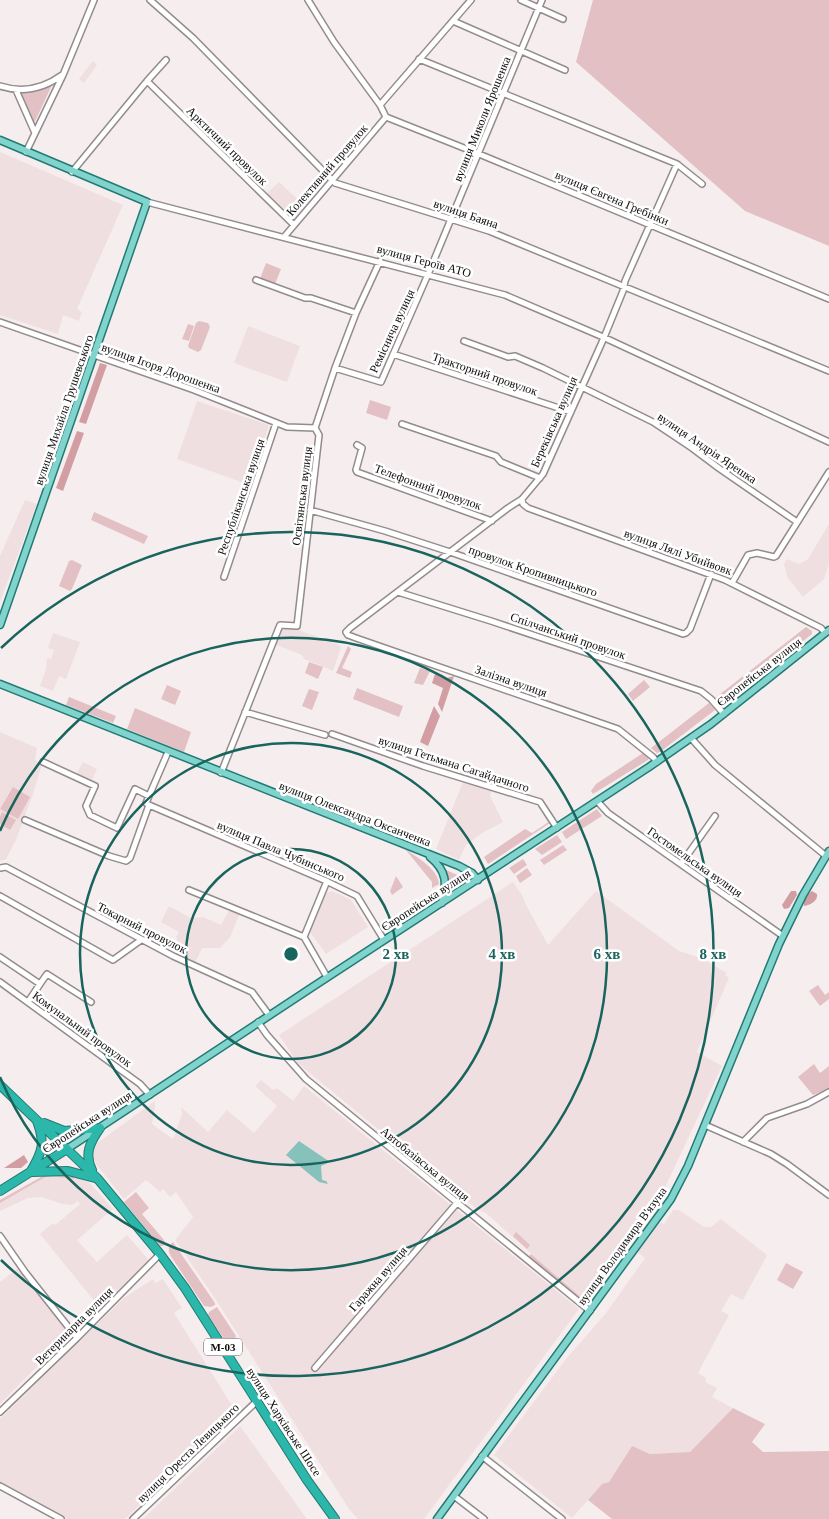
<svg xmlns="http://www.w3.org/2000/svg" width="829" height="1519" viewBox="0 0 829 1519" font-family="Georgia,serif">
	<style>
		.built { fill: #f0dfe0 }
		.green { fill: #e3c0c3 }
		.forest { fill: #d29ea3 }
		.water { fill: #86c2bb }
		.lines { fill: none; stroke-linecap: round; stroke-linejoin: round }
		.minor-casing { stroke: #938b8c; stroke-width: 8 }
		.major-casing { stroke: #227b73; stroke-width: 9 }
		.highway-casing { stroke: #227b73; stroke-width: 10 }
		.minor { stroke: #fff; stroke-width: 5 }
		.major { stroke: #80d4cd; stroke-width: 6 }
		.highway { stroke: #2cb7ab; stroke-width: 8 }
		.ring { fill: none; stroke: #19655e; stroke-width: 2.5 }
		.labels { text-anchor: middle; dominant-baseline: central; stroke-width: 5; stroke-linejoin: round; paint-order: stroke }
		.shield { fill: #fff; stroke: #575555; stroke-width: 1 }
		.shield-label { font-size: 11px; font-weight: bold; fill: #0f0c0c }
		.street-label { font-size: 12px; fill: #0f0c0c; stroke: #fff }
		.centre { fill: #19655e; stroke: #fff; stroke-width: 2.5 }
		.ring-label { font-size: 15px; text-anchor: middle; font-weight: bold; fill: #19655e; stroke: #fff; stroke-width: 5; stroke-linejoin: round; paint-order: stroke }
	</style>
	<rect width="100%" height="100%" fill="#f6eeee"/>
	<path class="built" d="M93,61L97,65L84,83L79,79Z
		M0,152L123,205L77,309L82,312L79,321L63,315L58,334L0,315Z
		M279,182L305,206L291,221L265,195Z
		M248,326L300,346L287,382L234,363Z
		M197,401L269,425L254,470L249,468L244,483L177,459Z
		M25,500L37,504L0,602V556Z
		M829,524V564L824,579L803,597L787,577L784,564L787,559L799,564L808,559Z
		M280,629H296L339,645L341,648L333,671L304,659L302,655L274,644Z
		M53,633L80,642L66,679L59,676L53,691L40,686L46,669L47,658L51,659L54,650L48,648Z
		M0,732L37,748L35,760L42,764L32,797L16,840L6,859L0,861Z
		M83,762L97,769L91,782L76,775Z
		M463,782L491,791L490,796L503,822L482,833L466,845L459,860L436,849Z
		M513,882L522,895L526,905L548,945L596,891L679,951L701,958L727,973L725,975L729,978L697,1052L722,1066L662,1194L639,1235L586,1303L486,1213L477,1209L441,1181L306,1070L297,1062L279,1035Z
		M332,891L351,900L368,927L326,954L310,932L326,893Z
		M169,906L191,918L203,917L221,925L230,909L240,913L230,937L220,948H202L195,963L174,952L178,944L176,937L179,932L161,922Z
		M261,1080L273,1090L277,1088L293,1101L304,1086L579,1309L424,1519H358L349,1509L216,1300L175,1240L193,1217L176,1192L170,1197L163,1189L160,1192L146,1180L124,1199L92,1159L93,1148L96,1144L155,1101V1108L152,1124L173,1139L182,1114L181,1107L208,1132L227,1110L254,1133L277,1106L255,1086Z
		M45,1175H73L90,1183L113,1209L77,1240L97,1262L127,1235L149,1260L100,1308L40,1234L53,1223L55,1225L80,1204L78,1201L73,1205L62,1204L42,1197L28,1198L0,1211V1200Z
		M673,1210H679L704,1227H711L721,1219L767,1255L743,1300L731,1294L721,1311L729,1315L698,1373L706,1378L705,1382L717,1388L712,1397L733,1408L690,1452L650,1454L632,1446L609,1482L602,1484L572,1518L494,1455L566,1359L606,1313L645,1258L636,1251L657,1221L664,1224Z
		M18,1268L70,1333L0,1404V1282Z
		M153,1279L155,1283L163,1279L182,1308L174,1313L231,1404L235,1403L239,1410L125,1519H68L0,1482V1419L124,1298Z
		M240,1426L307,1519H143L234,1432Z"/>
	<path class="green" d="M593,0H829V246L745,211L576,62Z
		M52,85L32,128L17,93L37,91Z
		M266,263L281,269L275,284L260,279Z
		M199,321L208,323L210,327L201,350L198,352L189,348L188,346L196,323Z
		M188,324L194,326L189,341L182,339Z
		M370,400L391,407L387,420L366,413Z
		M94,512L148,536L144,544L91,520Z
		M72,560L82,565L72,589L70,591L59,586L69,561Z
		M806,627L812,631V634L792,650L779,652L767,662L765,672L726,703H722L715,698Z
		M348,646L351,649L342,668L352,672L350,678L336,673Z
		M309,662L323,667L318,679L305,673Z
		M420,668L430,671L423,685L414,683Z
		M644,680L650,687L633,701L628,694Z
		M167,685L181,691L175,705L161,699Z
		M357,688L403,706L399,717L353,699Z
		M309,689L319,692L312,710L302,706Z
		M69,697L116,716L113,723L66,705Z
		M709,703L715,710L660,752L657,753L651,748Z
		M135,708L191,732L184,752L127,729Z
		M643,753L649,758L648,760L593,794L591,791L596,784Z
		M13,787L30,797L18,819L0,809Z
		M597,809L602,816L566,839L562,832Z
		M2,812L16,820L10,830L0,824V817Z
		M550,821V823L488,864L484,857L525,829L532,833Z
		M557,835L562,842L542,855L535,849Z
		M563,845L567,850L544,865L540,860Z
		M405,849C417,857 438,869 439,884L432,888V882Z
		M523,859L527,865L514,874L509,868Z
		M527,868L532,875L520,883L516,876Z
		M446,870L462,877L447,887Z
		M396,876L403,887L392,895L390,891Z
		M818,985L825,995L829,992V999L820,1006L809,991Z
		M814,1064L820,1073L829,1066V1089L813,1095L798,1077Z
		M51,1174L73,1175L74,1177L73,1179L52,1176L45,1177L0,1203V1200L45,1175Z
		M136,1192L149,1208L142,1214L164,1240L165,1243L163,1246H160L124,1202Z
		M516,1232L530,1245L527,1249L513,1236Z
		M173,1242L215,1303V1305L211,1307L204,1306L172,1258C168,1252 167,1247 173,1242Z
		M531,1254L585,1301L582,1304L528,1257Z
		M786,1263L803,1272L793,1289L777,1280Z
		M217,1307L236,1336L231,1349L208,1315L209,1312Z
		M733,1408L765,1424L752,1442L763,1452L829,1451V1519H612L588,1500L602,1484L609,1482L632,1446L650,1454L690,1452Z"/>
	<path class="forest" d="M100,363L107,365L86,424L79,422Z
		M77,431L84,433L63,491L56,488Z
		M435,674L447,678L454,676L442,712L438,704L443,688L432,683Z
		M434,706L440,716L428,746L420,742Z
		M791,891H796L797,895L789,908L784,909L782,905Z
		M812,891L817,894C818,901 811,905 804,906C803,902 808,893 812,891Z
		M24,1155L28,1162L21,1168H4Z"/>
	<path class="water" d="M299,1141L330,1162L321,1166L322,1180L326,1181L328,1184L319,1182L286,1155Z"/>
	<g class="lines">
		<g class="minor-casing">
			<path id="minor" d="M150,0L193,38L335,183L489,231L829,371
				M308,0L334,42L380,105L386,117
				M521,0L563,19
				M453,21L565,70
				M419,59L677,164L702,184
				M147,81L166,60
				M0,86C22,93 43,89 62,75
				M16,90L35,133
				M380,105L471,0
				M386,117L479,154L829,299
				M26,152L63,75L94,0
				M72,172L147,81L294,225
				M147,202L505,295L603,337L829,442
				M284,237L386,117
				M256,280L305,298H311L356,313
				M0,322L194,390L287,427L315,428
				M464,341L508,357L515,356L543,368L653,422L692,448L720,469L797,522
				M393,354L571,412
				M335,368L381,382L429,272L542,0
				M402,424L496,456L501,462L540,478
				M357,445L362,448L356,470L357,472L492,521
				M522,499L523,504L528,508L725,580L821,628L825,633
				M310,510L385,531L450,552L683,634L686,633L690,629L711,574
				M224,577L276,423
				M732,583L748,555L757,553L774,557L776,556L829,472
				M398,592L491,621L701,691L711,699L724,714
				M245,712L325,735
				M332,734L423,766L540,802L557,828
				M691,738L715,765L826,856
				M43,762L95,786L86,806L90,815L117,828L135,789L149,796
				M657,762L653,757L618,729L356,638L348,635L346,632L350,628L508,508L522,499L543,474L603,340L623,291L625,281L677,164
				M221,773L280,625L297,626L319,435L315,428L335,368L356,313L380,261
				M598,802L608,813L783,936
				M149,805L324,880L357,896L384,940
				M25,820L109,856L126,861L130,858L149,805L146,803L168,752
				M681,864L715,816
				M0,868L6,867L173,956L252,992L269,1015
				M189,890L304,937L327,977
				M0,896L113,960L141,940
				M304,937L327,881
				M0,957L40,984L47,974L91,1002
				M0,982L140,1084L150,1095
				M28,1002L40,984
				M258,1022L267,1035L306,1079L590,1311
				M705,1125L771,1154L787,1164L829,1195
				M743,1142L767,1118L807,1104L829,1092
				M0,1236L25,1272L77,1338
				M315,1368L457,1203
				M0,1412L77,1338L160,1254
				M482,1456L562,1519
				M0,1486L61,1519
				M454,1496L484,1519
				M133,1519L257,1401"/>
		</g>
		<g class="major-casing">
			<path id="major" d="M0,140L147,202L0,625
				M0,684L459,866L472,873L478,880
				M430,857C447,871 447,883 442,903
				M67,1149L311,988L649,767L711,724L829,630
				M437,1519L671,1199L688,1166L779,944L803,895L829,851"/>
		</g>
		<g class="highway-casing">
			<path id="highway" d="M0,1085L97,1178L160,1254L185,1288L307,1480L335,1519
				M44,1123L64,1131L100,1128
				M92,1170C84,1154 90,1142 100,1128
				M31,1171C43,1151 45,1143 37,1121
				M32,1172L68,1171L95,1178
				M0,1191L67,1149"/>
		</g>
		<use href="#minor" class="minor"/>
		<use href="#major" class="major"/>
		<use href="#highway" class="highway"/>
	</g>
	<g class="ring">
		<circle cx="291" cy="954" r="105"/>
		<circle cx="291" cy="954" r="211"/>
		<path d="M0 831A316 316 0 1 1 0 1077"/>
		<path d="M1 648A422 422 0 1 1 1 1260"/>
	</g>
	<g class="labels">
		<rect class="shield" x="204" y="1338.5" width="38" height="17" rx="4"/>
		<g class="shield-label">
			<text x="223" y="1347">М-03</text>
		</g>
		<g class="street-label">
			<text transform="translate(482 119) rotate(-68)">вулиця Миколи Ярошенка</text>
			<text transform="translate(227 146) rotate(44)">Арктичний провулок</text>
			<text transform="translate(327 170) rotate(-49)">Колективний провулок</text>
			<text transform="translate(612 198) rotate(23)">вулиця Євгена Гребінки</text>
			<text transform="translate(466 214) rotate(19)">вулиця Баяна</text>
			<text transform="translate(424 261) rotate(15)">вулиця Героїв АТО</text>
			<text transform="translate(392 331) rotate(-65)">Реміснича вулиця</text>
			<text transform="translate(161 368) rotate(20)">вулиця Ігоря Дорошенка</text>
			<text transform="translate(485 374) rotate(19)">Тракторний провулок</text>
			<text transform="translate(64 410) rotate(-71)">вулиця Михайла Грушевського</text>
			<text transform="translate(554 422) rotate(-66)">Береківська вулиця</text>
			<text transform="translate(707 448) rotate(34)">вулиця Андрія Ярешка</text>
			<text transform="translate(428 487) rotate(20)">Телефонний провулок</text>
			<text transform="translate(302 496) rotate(-83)">Освітянська вулиця</text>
			<text transform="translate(241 497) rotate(-71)">Республіканська вулиця</text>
			<text transform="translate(678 552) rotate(20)">вулиця Лялі Убийвовк</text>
			<text transform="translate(533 571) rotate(19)">провулок Кропивницького</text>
			<text transform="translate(568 636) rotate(19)">Спілчанський провулок</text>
			<text transform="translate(759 672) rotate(-38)">Європейська вулиця</text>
			<text transform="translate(511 681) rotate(19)">Залізна вулиця</text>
			<text transform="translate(454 764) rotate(18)">вулиця Гетьмана Сагайдачного</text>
			<text transform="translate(355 814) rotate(21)">вулиця Олександра Оксанченка</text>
			<text transform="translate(281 851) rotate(23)">вулиця Павла Чубинського</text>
			<text transform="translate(695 862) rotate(35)">Гостомельська вулиця</text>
			<text transform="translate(426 900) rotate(-33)">Європейська вулиця</text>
			<text transform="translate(142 928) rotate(27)">Токарний провулок</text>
			<text transform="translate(82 1029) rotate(36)">Комунальний провулок</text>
			<text transform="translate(87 1122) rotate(-33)">Європейська вулиця</text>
			<text transform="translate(425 1164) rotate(39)">Автобазівська вулиця</text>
			<text transform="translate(622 1246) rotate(-54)">вулиця Володимира В'язуна</text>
			<text transform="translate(378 1279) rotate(-49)">Гаражна вулиця</text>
			<text transform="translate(74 1326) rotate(-45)">Ветеринарна вулиця</text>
			<text transform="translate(284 1422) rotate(57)">вулиця Харківське Шосе</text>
			<text transform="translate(188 1453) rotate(-44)">вулиця Ореста Левицького</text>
		</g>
	</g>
	<circle cx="291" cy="954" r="8" class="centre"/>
	<g class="ring-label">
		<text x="396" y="959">2 хв</text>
		<text x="502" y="959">4 хв</text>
		<text x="607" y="959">6 хв</text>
		<text x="713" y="959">8 хв</text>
	</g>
</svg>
